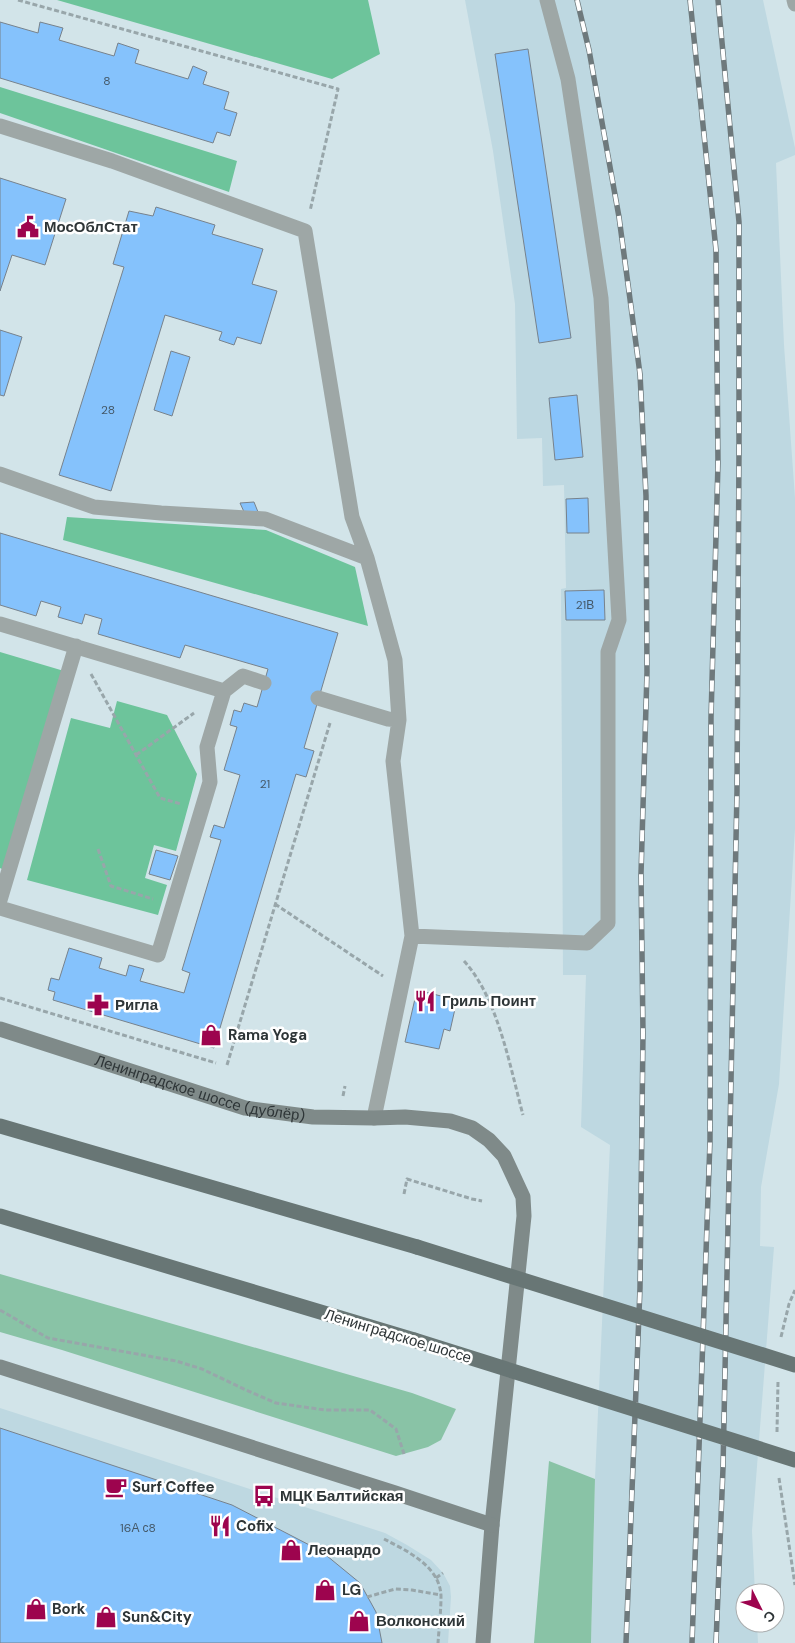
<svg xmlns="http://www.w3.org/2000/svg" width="795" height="1643" viewBox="0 0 795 1643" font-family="'DM Sans',sans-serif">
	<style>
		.built { fill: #bed8e1 }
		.green { fill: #89c3a6 }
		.forest { fill: #6dc49b }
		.building { fill: #85c2fc; stroke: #77828c }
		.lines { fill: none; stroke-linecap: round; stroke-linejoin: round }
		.path { stroke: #98a6aa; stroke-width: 3; stroke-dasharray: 5 2.5; stroke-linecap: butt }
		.lane { stroke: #9ea7a6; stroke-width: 15 }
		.secondary { stroke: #7f8a89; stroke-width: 15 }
		.primary { stroke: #687675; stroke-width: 15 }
		.rail-casing { stroke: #6e797c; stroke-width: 5.5 }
		.rail { stroke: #fff; stroke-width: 4; stroke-dasharray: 11; stroke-linecap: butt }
		.primary-bridge { stroke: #687675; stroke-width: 15 }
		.labels { text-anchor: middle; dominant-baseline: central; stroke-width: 5; stroke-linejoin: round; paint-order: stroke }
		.number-label { font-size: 12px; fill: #445868 }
		.poi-label { font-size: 15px; font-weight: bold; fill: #2e3537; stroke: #fff; text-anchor: start }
		.street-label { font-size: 15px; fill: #2e3537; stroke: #fff }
	</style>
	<rect width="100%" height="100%" fill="#d2e4e9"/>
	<path class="built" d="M465,0H763L795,148V155L776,163L784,345L795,498V829L779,1084L761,1187L760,1246L774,1247L752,1531L755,1593H745V1623H757L758,1643H591L595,1479L610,1145L581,1127L586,975H563L561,589L566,588L564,485L543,486L542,438L517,439L515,304L493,151Z
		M0,1408L385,1533L407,1545L431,1560L443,1573L450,1586L451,1597L448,1643H0Z"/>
	<path class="green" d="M0,1274L412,1393L456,1409L441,1440L428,1447L396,1456L62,1350L0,1332Z
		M549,1461L595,1479L591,1643H534Z"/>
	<path class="forest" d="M57,0H368L380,54L332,79Z
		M0,87L237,161L229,192L0,113Z
		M67,517L266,530L355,567L368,626L63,540Z
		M0,652L64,671L4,870L0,868Z
		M117,701L167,715L197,774L176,851L154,845L145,878L167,885L158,915L27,880L71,718L110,728Z"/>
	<path class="building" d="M0,22L38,33L40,22L63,28L59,40L114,56L118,43L139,50L135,63L188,79L193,66L207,72L203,84L229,92L224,109L237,113L230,136L217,132L213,143L0,78Z
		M528,49L571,338L539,343L495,54Z
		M0,178L66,199L45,265L12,255L0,291Z
		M156,207L215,225L212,234L263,249L252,284L277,291L261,344L237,337L234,345L219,340L222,332L165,315L111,491L59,475L124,267L113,264L129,211L153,216Z
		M0,330L22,337L4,396L0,395Z
		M171,351L190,357L172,416L154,410Z
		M577,395L583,457L555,460L549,398Z
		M588,498L589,533H567L566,499Z
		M254,502L258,512L245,514L240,503Z
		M0,533L338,633L304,748L314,751L306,777L296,774L214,1048L53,1000L55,992L48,990L51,978L59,980L69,948L102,958L99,968L126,976L129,965L144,969L140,981L184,993L190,973L182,970L221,840L210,837L214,825L224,828L240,775L224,770L237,727L230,725L234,710L241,712L244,703L257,707L268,669L185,645L180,658L98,634L102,619L85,614L82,624L58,617L61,607L41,601L36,616L0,605Z
		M604,590L605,620H566L565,591Z
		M156,850L178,856L170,880L149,874Z
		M417,990L457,1000L450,1031L444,1029L439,1049L405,1042Z
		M0,1428L232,1505L321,1551L360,1583L376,1612L382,1643H0Z"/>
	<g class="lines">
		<path class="path" d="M18,0L338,89L310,211
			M91,674L160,798L181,804
			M136,755L194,713
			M98,849L111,886L153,899
			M275,904L383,976
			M464,961C498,998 510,1067 523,1115
			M0,998L216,1063
			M227,1065L330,723
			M343,1096L345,1086
			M404,1194L407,1179L472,1199L482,1201
			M0,1310L48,1338L176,1361L202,1369L246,1390L276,1403L325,1410H370L396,1429L404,1454
			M781,1337L789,1304L795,1290
			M777,1432L778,1381
			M779,1478L795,1585
			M384,1539C407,1551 440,1566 441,1596C441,1612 439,1628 438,1643
			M436,1578L443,1573
			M367,1597L395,1589L412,1590L441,1595"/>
		<path class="lane" d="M794,0L795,4
			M0,126L112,161L305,231L352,517L367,558L395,660L399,720L393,761L412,936L374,1118
			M0,474L94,507L161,513L265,519L367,558
			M0,624L224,691L207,747L210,782L158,955L0,908
			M224,691L243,676L264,683
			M318,698L388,719L399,720
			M0,900L76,646
			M412,936L587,943L608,923V652L619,620L601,298L568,79L547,0"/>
		<g class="secondary">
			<path id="s1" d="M0,1029L245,1108L313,1117L374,1118L405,1117L450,1121L472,1128L489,1140L504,1156L523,1197L524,1216L492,1525L483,1643"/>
			<path d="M0,1367L395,1493L492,1525"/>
		</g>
		<path class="primary" d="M0,1126L417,1247
			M0,1216L414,1340"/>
		<g class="rail-casing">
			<path id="rail" d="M577,0L589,50L619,217L640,374L646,496L647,672L641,874L643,1033L640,1288L626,1643
				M690,0L716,250L718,463L711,718L710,1141L692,1643
				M716,1643L723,1468L737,791L739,450V222L718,0"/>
		</g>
		<use href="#rail" class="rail"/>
		<path class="primary-bridge" d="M417,1247L795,1365
			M414,1340L795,1460"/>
	</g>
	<defs>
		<g id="civic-bare" transform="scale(1.725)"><path d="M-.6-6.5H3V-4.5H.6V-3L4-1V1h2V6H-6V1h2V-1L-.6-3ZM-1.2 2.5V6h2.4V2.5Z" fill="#9d044e" stroke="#fff" stroke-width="2.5" paint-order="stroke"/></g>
		<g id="restaurant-bare" transform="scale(1.725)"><path d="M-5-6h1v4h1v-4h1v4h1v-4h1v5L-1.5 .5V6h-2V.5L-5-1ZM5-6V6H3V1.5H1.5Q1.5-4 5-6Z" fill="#9d044e" stroke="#fff" stroke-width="2.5" paint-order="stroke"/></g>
		<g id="pharmacy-bare" transform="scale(1.725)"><path d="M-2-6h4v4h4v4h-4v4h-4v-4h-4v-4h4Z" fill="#9d044e" stroke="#fff" stroke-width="2.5" paint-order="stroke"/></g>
		<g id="shop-bare" transform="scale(1.725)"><path d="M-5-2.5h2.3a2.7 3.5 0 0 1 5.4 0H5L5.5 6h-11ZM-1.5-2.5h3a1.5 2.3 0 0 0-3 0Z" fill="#9d044e" stroke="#fff" stroke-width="2.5" paint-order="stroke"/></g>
		<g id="cafe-bare" transform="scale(1.725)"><path d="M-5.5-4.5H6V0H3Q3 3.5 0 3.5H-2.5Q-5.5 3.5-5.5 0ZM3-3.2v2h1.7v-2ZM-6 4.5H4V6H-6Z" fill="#9d044e" stroke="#fff" stroke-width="2.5" paint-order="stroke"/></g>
		<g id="bus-bare" transform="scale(1.725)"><path d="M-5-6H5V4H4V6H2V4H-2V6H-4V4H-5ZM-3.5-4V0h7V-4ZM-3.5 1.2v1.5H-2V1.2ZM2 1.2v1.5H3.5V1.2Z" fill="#9d044e" stroke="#fff" stroke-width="2.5" paint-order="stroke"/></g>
	</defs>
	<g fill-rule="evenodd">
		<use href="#civic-bare" x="28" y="227"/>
		<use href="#restaurant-bare" x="425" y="1001"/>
		<use href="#pharmacy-bare" x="98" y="1005"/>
		<use href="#shop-bare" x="211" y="1035"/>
		<use href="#cafe-bare" x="116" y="1487"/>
		<use href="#bus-bare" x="264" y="1496"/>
		<use href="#restaurant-bare" x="220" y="1526"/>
		<use href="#shop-bare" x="291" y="1550"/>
		<use href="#shop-bare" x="325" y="1590"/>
		<use href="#shop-bare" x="36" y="1609"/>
		<use href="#shop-bare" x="106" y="1617"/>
		<use href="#shop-bare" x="359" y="1621"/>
	</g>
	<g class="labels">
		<g class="number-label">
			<text x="107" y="81">8</text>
			<text x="108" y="410">28</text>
			<text x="585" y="605">21В</text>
			<text x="265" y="784">21</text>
			<text x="138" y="1528">16А с8</text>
		</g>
		<g class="poi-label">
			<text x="44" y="227">МосОблСтат</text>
			<text x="442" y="1001">Гриль Поинт</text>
			<text x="115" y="1005">Ригла</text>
			<text x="228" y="1035">Rama Yoga</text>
			<text x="132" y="1487">Surf Coffee</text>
			<text x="280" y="1496">МЦК Балтийская</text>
			<text x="236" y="1526">Cofix</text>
			<text x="308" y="1550">Леонардо</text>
			<text x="342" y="1590">LG</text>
			<text x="52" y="1609">Bork</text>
			<text x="122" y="1617">Sun&amp;City</text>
			<text x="376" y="1621">Волконский</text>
		</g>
		<g class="street-label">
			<text stroke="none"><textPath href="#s1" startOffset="209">Ленинградское шоссе (дублёр)</textPath></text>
			<text transform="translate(398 1336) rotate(17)">Ленинградское шоссе</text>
		</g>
	</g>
	<g transform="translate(760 1608) rotate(132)"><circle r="24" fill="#ffffff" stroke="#abaeaf"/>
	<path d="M0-4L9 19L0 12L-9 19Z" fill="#9d044e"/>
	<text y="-8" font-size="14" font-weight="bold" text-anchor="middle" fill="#2e3537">С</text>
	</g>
</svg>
